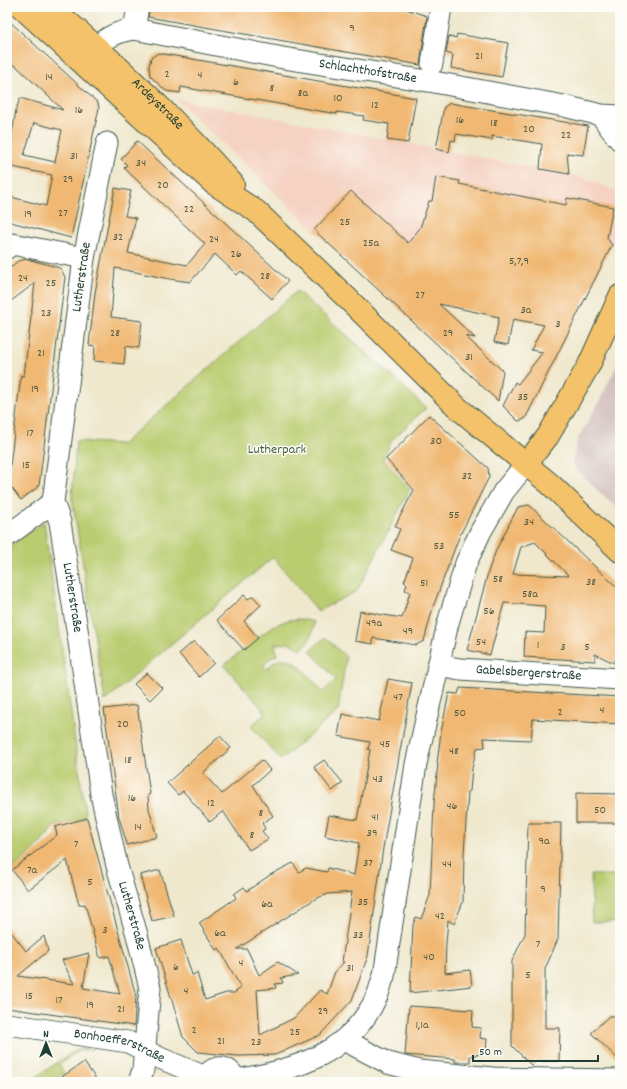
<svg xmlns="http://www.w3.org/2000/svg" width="627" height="1089" viewBox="0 0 627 1089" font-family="Dekko,sans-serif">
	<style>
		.built { fill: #f5d2c2 }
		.industrial { fill: #d1bfbd }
		.green { fill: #b9cc70; stroke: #6c8452 }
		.building { fill: #f0b872; fill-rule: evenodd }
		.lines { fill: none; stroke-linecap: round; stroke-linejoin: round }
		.minor-casing { stroke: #3e574b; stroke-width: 23 }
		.major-casing { stroke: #3e574b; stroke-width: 24 }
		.minor { stroke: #fff; stroke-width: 21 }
		.major { stroke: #f4c26a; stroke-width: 22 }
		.labels { text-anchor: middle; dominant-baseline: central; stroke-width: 3; stroke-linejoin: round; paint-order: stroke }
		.number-label { font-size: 12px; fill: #535c44 }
		.street-label { font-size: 14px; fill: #1f3d34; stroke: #fdfcf7 }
		.park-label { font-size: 14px; fill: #466143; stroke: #fdfcf7 }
	</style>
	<rect width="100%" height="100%" fill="#fdfcf7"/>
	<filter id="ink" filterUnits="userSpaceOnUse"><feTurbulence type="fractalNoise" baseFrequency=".025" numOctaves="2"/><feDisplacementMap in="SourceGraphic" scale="8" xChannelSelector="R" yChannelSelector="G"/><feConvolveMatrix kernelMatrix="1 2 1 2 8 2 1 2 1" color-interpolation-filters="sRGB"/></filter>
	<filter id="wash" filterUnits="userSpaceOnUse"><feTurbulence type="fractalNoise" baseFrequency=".012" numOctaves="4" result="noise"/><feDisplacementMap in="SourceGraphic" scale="16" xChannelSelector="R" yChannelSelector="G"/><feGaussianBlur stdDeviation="0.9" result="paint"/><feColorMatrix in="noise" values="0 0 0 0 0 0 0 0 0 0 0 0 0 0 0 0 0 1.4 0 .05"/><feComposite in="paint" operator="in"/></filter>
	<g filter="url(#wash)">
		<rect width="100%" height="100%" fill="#efe8cd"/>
		<path class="built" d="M176,99L582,177L620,192V229L583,305L505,289L499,317L453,307L458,283L411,239L395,259L399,235L352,191L314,230Z"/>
		<path class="industrial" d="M620,356V511L576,470L572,462L578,438L598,404L616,367Z"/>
		<path class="green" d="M297,291L389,373L426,408L392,440L383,459L410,489L357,591L318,611L273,557L105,701L72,498L76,441L122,444Z
			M44,522L86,818L54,826C41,846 24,859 7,873V548Z
			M301,619L314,622C313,633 310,641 302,649L289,643L275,644L277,655L269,659L263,667L267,669C289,642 308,677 323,692L336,679L310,651L325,637L346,657L338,711L281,760L251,726L266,713L224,665L273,626L288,620Z
			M591,875H620V922H592Z
			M77,1049H93L78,1051L59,1065L64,1073L53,1080V1082H29Z"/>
		<g id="blocks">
			<path class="building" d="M150,7H400L427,16L420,65L148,17Z
				M7,19L98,103L99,108L71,238L7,221V196L46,206L52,175L7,166V152H9L16,110L20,98L63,110L15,65L14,66L7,59ZM34,123L62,130L55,162L24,155Z
				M457,34L508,43L502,77L451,68L453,55L446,53L449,36L456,38Z
				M158,53L416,98L408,143L387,140L389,124L363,120L364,116L337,112V114L181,87L180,93L166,91L150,76L149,66L151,58Z
				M450,103L588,126L583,155L567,153L569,174L540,169L542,144L492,136V140L456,134L455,141L451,140L449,152L436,149L444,107Z
				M137,141L288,281L272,299L241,271L237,275L215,254L190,282L170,279L115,268L111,317L142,321L139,348L126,346L124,364L94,361L95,346L89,345L95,293L115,188L131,191L125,216L136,218L128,253L187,265L205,244L124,168L127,165L121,159Z
				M436,177L460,181L459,184L566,205L567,198L613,207L607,238L612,245L525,419L518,421L503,406L515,382L518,384L543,352L531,350L544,325L513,319L508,345L494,342L499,317L439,304L475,338L465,336L503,371L498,401L314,230L351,191L408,243L420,228L429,201H432Z
				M27,259L57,267L61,269L65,277L39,486L21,500L8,483L21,375L24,376L35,283L7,304V270L18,261Z
				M429,415L488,468L489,477L459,537L433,607L424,641L416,645L373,638V644L355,641L360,611L402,618L410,592L405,590L407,584L404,582L413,558L391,550L400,529L395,526L414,490L386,459Z
				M529,505L620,590V649L614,663L595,654V661L524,657L525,632L544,633L545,606L504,603L490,655L467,650L489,569L497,548L518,507ZM535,542L569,576L513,574L521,547Z
				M244,595L248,599L253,596L261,605L244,621L258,638L244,650L217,620Z
				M194,641L214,663L199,677L179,654Z
				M147,673L162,688L150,700L134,684Z
				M388,679L412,683L383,848L368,956L352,1000L320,1035L275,1055L238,1056L198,1052L183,1037L156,948L181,940L192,975L197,973L205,1000L226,993H234L241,988L219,948L216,950L199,923L236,898L234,894L244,887L247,891L270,875L293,863L299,872L306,868L327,872L328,868L354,875L359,843L325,836L329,815L357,820L370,750L368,749L370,742L338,736L342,714L379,721ZM352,892L342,962H344L335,972L327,994L320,990L294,1018L260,1035L257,990L276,988L275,984L283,983L281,978L298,975L278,962L259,975L247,949H237L315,899L328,894Z
				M460,688L620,697V724L533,719L531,740L484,738L485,747L477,748L472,768L470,791L468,792L464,854L463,902L454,924L448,920L446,943L445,973L470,970L472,986L410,993L413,925L416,917L421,919L430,895L434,804L438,763H437L441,732L449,693L458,694Z
				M137,705L150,794L148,795L149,809L157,837L127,845L119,817L104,709Z
				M220,736L231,748L203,773L222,794L262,760L270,770L253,785L273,816L262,823L265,829L262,831L268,839L249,850L223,811L210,822L183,791L178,795L167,783Z
				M324,760L343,783L332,791L314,767Z
				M576,793L620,794V823H576Z
				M87,818L136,996L134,1026L7,1008V927L26,951L44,936L48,951L18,976L74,984L62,960L89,953L83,988L120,994L109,956L100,958L85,904L79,905L67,860L28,890L12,870L57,835L55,827Z
				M528,823H561L558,939L545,969V1028H560L559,1061H536L531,1065L512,1046V961L525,934Z
				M160,870L174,916L152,921L140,875Z
				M409,1006L473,1010L472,1027L481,1028L480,1038L487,1039L486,1053L470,1056V1062H455V1059L405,1055Z
				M609,1016H620V1061L591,1033Z
				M84,1062L98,1082H54Z"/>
		</g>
	</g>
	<g filter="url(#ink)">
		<use href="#blocks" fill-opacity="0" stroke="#3e574b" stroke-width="1"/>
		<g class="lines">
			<g class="minor-casing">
				<g id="minor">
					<path d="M134,29L138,7"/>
					<path d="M432,64L441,7"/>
					<path id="s1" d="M94,65C95,60 96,51 99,46C107,36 122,31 134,29L283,58L434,82L564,106L601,115L620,116"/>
					<path d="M601,115L610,128L620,140"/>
					<path id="s2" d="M107,143L84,258L53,502L60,522L79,642L101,794L117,866L137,935L150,988L143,1070L139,1082"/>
					<path d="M7,248L12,244L84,258"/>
					<path d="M7,536L53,502"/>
					<path id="s3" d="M438,665L460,669L620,679"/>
					<path id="s4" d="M7,1024L128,1042L160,1058L205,1077"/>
					<path d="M344,1040L388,1063L419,1071L493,1078L620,1080"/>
					<path d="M236,1080C293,1071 351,1054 377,996C380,990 381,982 384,976L416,764L448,623L466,563L481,531L504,491L526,464"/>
					<path d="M203,1082C209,1064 231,1062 236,1082"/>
				</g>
			</g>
			<g class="major-casing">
				<g id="major">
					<path d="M21,7L213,183L256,211L348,299L458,408L550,484L620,551"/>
					<path id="s5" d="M51,7C115,62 177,120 233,184"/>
					<path d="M526,464L548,436L589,365L620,296"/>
				</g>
			</g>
			<use href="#minor" class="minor"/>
			<use href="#major" class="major"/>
		</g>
	</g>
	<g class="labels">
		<g class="number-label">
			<text x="352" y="28">9</text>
			<text x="479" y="56">21</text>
			<text x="167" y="74">2</text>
			<text x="200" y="75">4</text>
			<text x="49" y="77">14</text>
			<text x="236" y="82">6</text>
			<text x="272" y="88">8</text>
			<text x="303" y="93">8a</text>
			<text x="338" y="98">10</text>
			<text x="375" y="105">12</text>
			<text x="79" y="110">16</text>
			<text x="460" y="120">16</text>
			<text x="494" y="123">18</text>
			<text x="529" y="129">20</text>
			<text x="566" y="135">22</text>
			<text x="74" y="156">31</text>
			<text x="141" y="163">34</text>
			<text x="68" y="179">29</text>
			<text x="163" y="185">20</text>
			<text x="189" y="209">22</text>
			<text x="63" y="213">27</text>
			<text x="28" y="214">19</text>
			<text x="345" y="222">25</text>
			<text x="118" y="237">32</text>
			<text x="214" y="239">24</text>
			<text x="371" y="243">25a</text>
			<text x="236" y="254">26</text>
			<text x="519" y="261">5,7,9</text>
			<text x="265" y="276">28</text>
			<text x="23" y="278">24</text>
			<text x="51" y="283">25</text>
			<text x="420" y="295">27</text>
			<text x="526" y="310">3a</text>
			<text x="46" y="313">23</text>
			<text x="558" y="324">3</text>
			<text x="115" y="333">28</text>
			<text x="448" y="333">29</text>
			<text x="41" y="353">21</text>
			<text x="469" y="357">31</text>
			<text x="35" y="389">19</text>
			<text x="523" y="397">35</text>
			<text x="30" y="433">17</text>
			<text x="436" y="441">30</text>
			<text x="26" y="465">15</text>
			<text x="467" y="476">32</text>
			<text x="454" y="515">55</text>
			<text x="529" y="522">34</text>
			<text x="439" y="546">53</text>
			<text x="498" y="579">58</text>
			<text x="591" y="582">38</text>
			<text x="424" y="583">51</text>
			<text x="530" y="594">58a</text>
			<text x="489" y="611">56</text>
			<text x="374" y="623">49a</text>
			<text x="408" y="631">49</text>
			<text x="481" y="642">54</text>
			<text x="538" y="645">1</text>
			<text x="563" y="647">3</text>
			<text x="587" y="647">5</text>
			<text x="398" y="697">47</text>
			<text x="602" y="710">4</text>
			<text x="560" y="712">2</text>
			<text x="460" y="713">50</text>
			<text x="123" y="724">20</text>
			<text x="385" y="744">45</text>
			<text x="454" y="751">48</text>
			<text x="128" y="760">18</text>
			<text x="378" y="779">43</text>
			<text x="132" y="798">16</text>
			<text x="211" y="803">12</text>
			<text x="452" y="806">46</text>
			<text x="600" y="810">50</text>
			<text x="261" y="813">8</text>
			<text x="375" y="817">41</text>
			<text x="138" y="827">14</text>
			<text x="372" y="833">39</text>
			<text x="252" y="835">8</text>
			<text x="544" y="841">9a</text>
			<text x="76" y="844">7</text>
			<text x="368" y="863">37</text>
			<text x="447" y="864">44</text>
			<text x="32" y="870">7a</text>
			<text x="90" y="882">5</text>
			<text x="543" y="889">9</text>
			<text x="363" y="902">35</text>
			<text x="267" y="904">6a</text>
			<text x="440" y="916">42</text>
			<text x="105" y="930">3</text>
			<text x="220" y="933">6a</text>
			<text x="358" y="935">33</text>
			<text x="538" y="944">7</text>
			<text x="429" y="957">40</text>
			<text x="241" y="963">4</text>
			<text x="176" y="967">6</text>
			<text x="350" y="968">31</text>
			<text x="528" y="975">5</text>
			<text x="186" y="991">4</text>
			<text x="29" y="996">15</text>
			<text x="59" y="1000">17</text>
			<text x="90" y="1005">19</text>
			<text x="121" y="1009">21</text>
			<text x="323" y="1011">29</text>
			<text x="422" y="1025">1,1a</text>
			<text x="194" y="1030">2</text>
			<text x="295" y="1032">25</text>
			<text x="221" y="1041">21</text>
			<text x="256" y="1042">23</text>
		</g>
		<g class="street-label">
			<text stroke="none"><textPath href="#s1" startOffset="297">Schlachthofstraße</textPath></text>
			<text stroke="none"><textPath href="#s5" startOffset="144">Ardeystraße</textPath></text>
			<text transform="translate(82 277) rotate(-82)">Lutherstraße</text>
			<text stroke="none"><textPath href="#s2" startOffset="461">Lutherstraße</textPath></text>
			<text stroke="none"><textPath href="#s3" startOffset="91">Gabelsbergerstraße</textPath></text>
			<text stroke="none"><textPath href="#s2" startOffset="785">Lutherstraße</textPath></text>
			<text stroke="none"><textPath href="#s4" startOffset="115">Bonhoefferstraße</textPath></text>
		</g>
		<g class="park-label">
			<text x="277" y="450">Lutherpark</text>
		</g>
	</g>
	<rect width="627" height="1089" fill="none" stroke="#fdfcf7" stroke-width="24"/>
	<g transform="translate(46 1043)" stroke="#fdfcf7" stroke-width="3" paint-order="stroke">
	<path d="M0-3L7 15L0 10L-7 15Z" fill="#1f3d34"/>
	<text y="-6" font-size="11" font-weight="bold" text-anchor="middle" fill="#1f3d34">N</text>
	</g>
	<path d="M473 1055v6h125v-6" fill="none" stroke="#1f3d34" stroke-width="2"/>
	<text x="479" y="1055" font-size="12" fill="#1f3d34" stroke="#fdfcf7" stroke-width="3" paint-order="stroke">50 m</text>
</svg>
